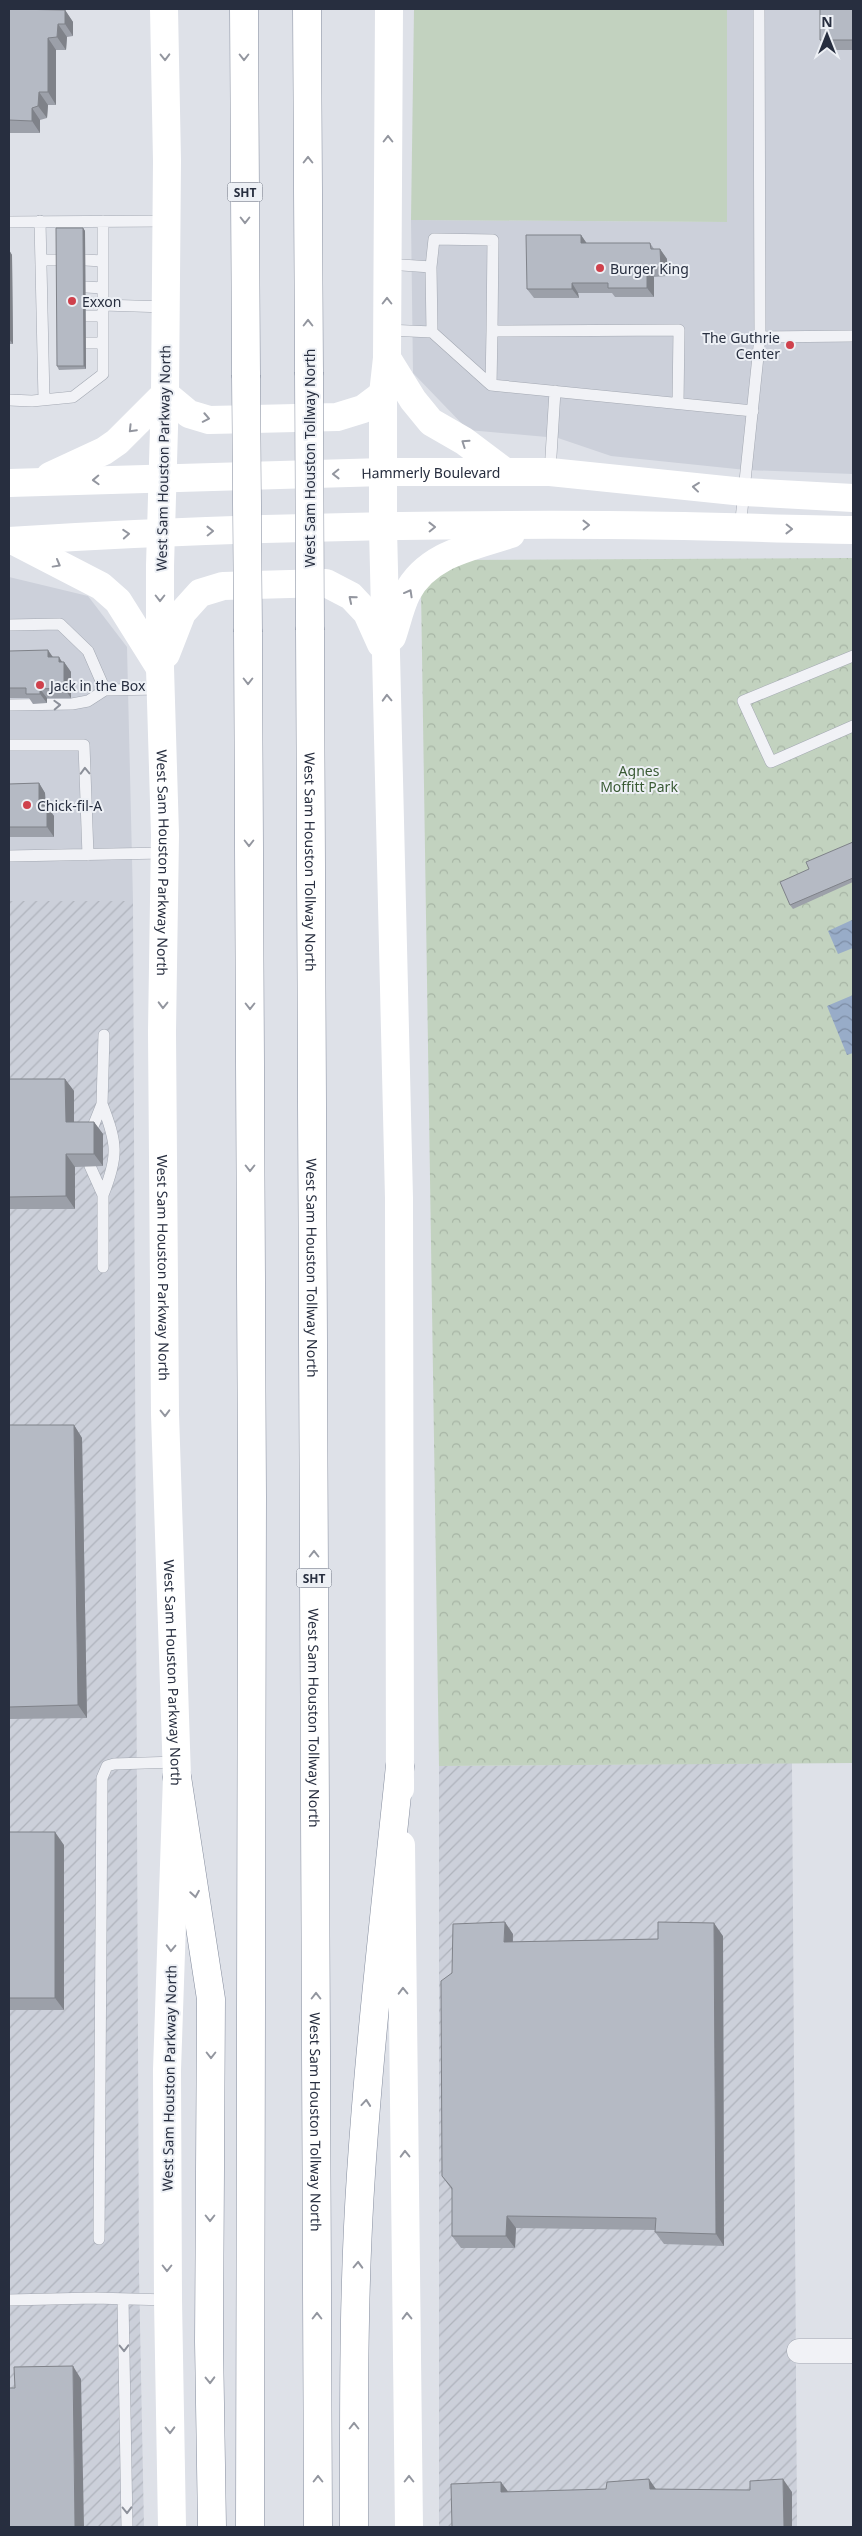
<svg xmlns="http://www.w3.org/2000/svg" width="862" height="2536" viewBox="0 0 862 2536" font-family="'Noto Sans',sans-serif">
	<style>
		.built { fill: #ccd0da }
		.industrial { fill: url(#industrial-furrows) }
		.grass { fill: #c2d2bf }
		.forest { fill: url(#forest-crowns) }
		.water { fill: url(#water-waves) }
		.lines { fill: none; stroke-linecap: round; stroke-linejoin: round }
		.service-casing { stroke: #a3a8b2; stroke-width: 12 }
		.minor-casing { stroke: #a3a8b2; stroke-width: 25 }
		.motorway-casing { stroke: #858d9e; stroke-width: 29 }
		.service { stroke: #f1f2f6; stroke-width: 11 }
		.minor { stroke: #f1f2f6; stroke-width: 24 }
		.secondary { stroke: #fff; stroke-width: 28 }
		.motorway { stroke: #fff; stroke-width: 28 }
		.motorway-bridge-casing { stroke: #858d9e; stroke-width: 29; stroke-linecap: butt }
		.motorway-bridge { stroke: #fff; stroke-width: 28 }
		.wall { fill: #9ca0a9 }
		.shaded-wall { fill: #7f8289 }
		.building { fill: #b5bac4; stroke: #7f8289 }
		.oneway { stroke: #93969f }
		.oneway2 { stroke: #8c909a }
		.poi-dot { fill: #cf414c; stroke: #edf0f5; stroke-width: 2 }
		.labels { text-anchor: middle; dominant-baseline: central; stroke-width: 4; stroke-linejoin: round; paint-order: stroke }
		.shield { fill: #edf0f5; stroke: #626876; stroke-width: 1 }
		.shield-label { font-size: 12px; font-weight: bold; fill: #272e3f }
		.poi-label { font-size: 14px; fill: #272e3f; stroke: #edf0f5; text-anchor: start }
		.street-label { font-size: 14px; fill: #272e3f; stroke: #edf0f5 }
		.park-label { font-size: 14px; fill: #395a34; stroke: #edf0f5 }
	</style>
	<defs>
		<pattern id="industrial-furrows" width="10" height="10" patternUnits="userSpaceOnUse" patternTransform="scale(1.25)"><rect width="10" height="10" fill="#ccd0da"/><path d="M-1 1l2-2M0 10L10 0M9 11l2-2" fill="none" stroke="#afb3bc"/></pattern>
		<pattern id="forest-crowns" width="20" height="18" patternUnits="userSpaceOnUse" patternTransform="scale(1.25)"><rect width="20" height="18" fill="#c2d2bf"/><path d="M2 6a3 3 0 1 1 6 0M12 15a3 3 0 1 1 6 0" fill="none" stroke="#a7b5a5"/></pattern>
		<pattern id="water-waves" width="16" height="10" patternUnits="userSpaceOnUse" patternTransform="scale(1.25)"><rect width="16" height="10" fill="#98acc8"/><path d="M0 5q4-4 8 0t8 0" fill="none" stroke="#7c8ca4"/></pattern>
	</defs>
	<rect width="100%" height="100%" fill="#dee1e8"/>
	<path class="built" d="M727,9H853V474L746,470L611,456L558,438L468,430L413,373L411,220L726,222Z
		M9,577L88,596L127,647L133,901H9Z"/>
	<path class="industrial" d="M9,901H133L139,2273L144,2527H9Z
		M792,1763L797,2527H439V1766Z"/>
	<path class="grass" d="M414,9H727V222L411,220Z"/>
	<path class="forest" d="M853,558V1763L439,1766L421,589L459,560Z"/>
	<path class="water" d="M852,920L853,948L838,954L828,931Z
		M853,995V1053L847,1055L827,1006Z"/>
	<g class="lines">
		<g class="service-casing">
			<path id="service" d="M759,9L760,337L853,336
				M40,221L44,400
				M9,222L166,221
				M41,260H58
				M85,260L103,261
				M387,264L431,267L432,332L491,385L753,411
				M431,267L434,239L493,240L492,331L679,330L678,403
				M86,287L103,288
				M103,305L166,307
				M86,316H103
				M387,330L432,332
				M86,343H103
				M491,385L492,331
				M9,400L32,401L73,397L103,374V221
				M550,472L555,391
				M740,529L760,337
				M9,625L60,624L88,651L105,690L161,689
				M853,656L743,701L771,762L853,726
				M9,705L72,704L88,701L105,690
				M9,745H84L88,855
				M9,856L164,853
				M102,1104C117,1143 119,1155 103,1195
				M90,1134L102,1104L104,1035
				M90,1166L103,1195V1267
				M99,2239L102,1778L107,1766L114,1764L176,1762
				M123,2299L127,2527
				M9,2300L94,2298L168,2300"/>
		</g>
		<g class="minor-casing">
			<path id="minor" d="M799,2351H853"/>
		</g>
		<g class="motorway-casing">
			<g id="motorway">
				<path d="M244,9L246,375"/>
				<path d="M307,9L309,372"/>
				<path id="s3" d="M310,630L318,2527"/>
				<path d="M248,632L252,1496L250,2527"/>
				<path d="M177,1777L211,1999L209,2342L212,2527"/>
				<path d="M354,2527C354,2410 353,2292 361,2174C370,2038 386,1902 400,1766"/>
			</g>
		</g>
		<use href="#service" class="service"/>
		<use href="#minor" class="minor"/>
		<g class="secondary">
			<path id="s1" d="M164,9L167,161L165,394L160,566V668L165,835L162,1032L165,1414L177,1777L167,2070L168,2300L172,2527"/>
			<path d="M389,9L387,358L383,394V528L399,1198L400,1789"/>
			<path d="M387,358L413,400L431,422L464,441L504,471"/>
			<path d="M165,394L189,414L209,420L337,417L363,409L383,394"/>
			<path d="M50,476L104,451L117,442L165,394"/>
			<path id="s2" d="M9,483L384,472H550L744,492L853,498"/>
			<path d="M9,541C208,528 408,524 607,525C689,525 771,529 853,530"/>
			<path d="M14,541L101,586L118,601L160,668"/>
			<path d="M392,637C397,623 400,607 407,593C427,554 472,547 511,534"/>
			<path d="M166,654L182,613L200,593L223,586L326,583L351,596L367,613L381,644"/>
			<path d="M401,1845L409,2527"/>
		</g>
		<use href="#motorway" class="motorway"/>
		<g class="motorway-bridge-casing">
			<path id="motorway-bridge" d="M309,372L310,630
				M246,375L248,632"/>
		</g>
		<use href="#motorway-bridge" class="motorway-bridge"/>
	</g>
	<path class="wall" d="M9,9L65,10L73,22V36L67,37L66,50H56V105H48L47,118L40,120V133H9Z
		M853,9V50H826L820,40Z
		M83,228L85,231L86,369L59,370L57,366Z
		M581,235L586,243H650L654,249H660L667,259V276L654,277V297H615L612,293H578L579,298H534L527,289Z
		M9,250L12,255L13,344H9Z
		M9,651L64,662L71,672V698H47V703L33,704L29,698H9Z
		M39,783L45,793L46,806L54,816V837H9V784Z
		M853,842V882L793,909L790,905L809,869Z
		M9,1079H65L74,1091V1122H94L103,1134V1166L75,1167V1209H9Z
		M9,1425H74L82,1438L87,1718L9,1719Z
		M9,1832L64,1845V2010H9Z
		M513,1934V1942L658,1939L723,1936L724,2246L664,2244L655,2232V2230L516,2228L515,2248H461L452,2236V2190L442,2176Z"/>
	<path class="shaded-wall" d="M65,10L73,22V36L65,24Z
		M58,24L67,37L66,50L57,37Z
		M48,38L56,50V105L48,92Z
		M39,92L48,105L47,118L38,106Z
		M32,108L40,120V133L32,121Z
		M83,228L85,231L86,369L84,366Z
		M581,235L588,245L581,243Z
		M660,249L667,259V276L661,267Z
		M9,250L12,255L13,344L9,339Z
		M647,267L654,277V297L647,288Z
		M572,283L578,293L579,298L572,289Z
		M48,650L55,660L48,657Z
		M59,657L64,665V662L71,672V698L64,688L59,662Z
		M40,689L47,698V703L40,694Z
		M39,783L45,793L46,816L39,806Z
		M47,806L54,816V837L47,827Z
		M65,1079L74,1091V1134L66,1122Z
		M94,1122L103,1134V1166L94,1154Z
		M66,1154L75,1167V1209L66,1196Z
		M74,1425L82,1438L87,1718L78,1705Z
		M55,1832L64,1845V2010L55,1998Z
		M505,1922L513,1934L512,1955L504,1942Z
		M714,1923L723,1936L724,2246L716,2234Z
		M507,2216L516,2228L515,2248L506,2236Z
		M73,2366L81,2379L84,2527H75Z
		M649,2479L658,2492L650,2489Z
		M783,2479L792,2492V2527H784Z
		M501,2482L510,2494L501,2492Z"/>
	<path class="building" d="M9,9L65,10V24H58L57,37L48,38V92H39L38,106L32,108V121L9,120Z
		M820,9H853V40H820Z
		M56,228H83L84,366H57Z
		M526,235H581V243H650L651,249H660L661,267H647V288H608V283H572V289H527Z
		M48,650V657H59V662H64V688L40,689V694H26V688H9V651Z
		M39,783V806H47V827H9V784Z
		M853,842V878L790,905L780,882L809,869L806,862Z
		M9,1079H65L66,1122H94V1154H66V1196L9,1197Z
		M9,1425H74L78,1705L9,1707Z
		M9,1832H55V1998H9Z
		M505,1922L504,1942L658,1939V1922L714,1923L716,2234L655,2232L656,2218L507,2216L506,2236H452V2188L442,2176L441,1981L452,1973L453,1924Z
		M73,2366L75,2527H9V2388H15L14,2367Z
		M649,2479L650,2489L750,2490V2481L783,2479L784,2527H452L451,2484L501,2482V2492L606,2489L607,2482Z"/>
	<defs><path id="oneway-chevron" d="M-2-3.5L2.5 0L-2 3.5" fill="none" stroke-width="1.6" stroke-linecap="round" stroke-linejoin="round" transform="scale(1.25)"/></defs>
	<g class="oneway">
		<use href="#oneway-chevron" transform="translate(165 57) rotate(89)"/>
		<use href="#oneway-chevron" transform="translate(244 57) rotate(90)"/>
		<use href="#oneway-chevron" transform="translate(388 139) rotate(-90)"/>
		<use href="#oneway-chevron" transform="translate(308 160) rotate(-90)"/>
		<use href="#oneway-chevron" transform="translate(245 220) rotate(90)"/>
		<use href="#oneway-chevron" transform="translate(387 301) rotate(-90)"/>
		<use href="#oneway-chevron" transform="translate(308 323) rotate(-90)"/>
		<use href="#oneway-chevron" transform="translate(206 418) rotate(11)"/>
		<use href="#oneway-chevron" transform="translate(132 429) rotate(134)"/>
		<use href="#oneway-chevron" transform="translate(465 443) rotate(-146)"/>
		<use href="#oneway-chevron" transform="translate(336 474) rotate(179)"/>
		<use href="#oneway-chevron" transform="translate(96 480) rotate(178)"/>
		<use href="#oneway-chevron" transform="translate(696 487) rotate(-174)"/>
		<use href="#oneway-chevron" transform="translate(586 525) rotate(-1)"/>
		<use href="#oneway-chevron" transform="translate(432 527) rotate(-1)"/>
		<use href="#oneway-chevron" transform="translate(789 529) rotate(1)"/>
		<use href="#oneway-chevron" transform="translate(210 531) rotate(-1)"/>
		<use href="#oneway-chevron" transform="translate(126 534) rotate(-4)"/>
		<use href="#oneway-chevron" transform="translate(57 564) rotate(29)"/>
		<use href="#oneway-chevron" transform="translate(409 593) rotate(-61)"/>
		<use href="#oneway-chevron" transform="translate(160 598) rotate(90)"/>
		<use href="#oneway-chevron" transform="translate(352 599) rotate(-140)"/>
		<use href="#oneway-chevron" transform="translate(248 681) rotate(90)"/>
		<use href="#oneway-chevron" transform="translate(387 698) rotate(-92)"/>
		<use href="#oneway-chevron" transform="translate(249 843) rotate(90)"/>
		<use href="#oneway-chevron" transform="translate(163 1005) rotate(91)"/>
		<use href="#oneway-chevron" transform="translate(250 1006) rotate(90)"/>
		<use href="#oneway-chevron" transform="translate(250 1168) rotate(90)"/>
		<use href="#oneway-chevron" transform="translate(165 1413) rotate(89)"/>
		<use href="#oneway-chevron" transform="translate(314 1554) rotate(-90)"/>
		<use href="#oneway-chevron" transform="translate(195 1894) rotate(81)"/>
		<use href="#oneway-chevron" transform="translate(171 1948) rotate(92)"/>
		<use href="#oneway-chevron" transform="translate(403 1991) rotate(-91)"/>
		<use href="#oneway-chevron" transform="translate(316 1996) rotate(-90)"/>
		<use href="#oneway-chevron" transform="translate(211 2055) rotate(90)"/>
		<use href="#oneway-chevron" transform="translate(366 2103) rotate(-85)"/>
		<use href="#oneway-chevron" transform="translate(405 2154) rotate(-91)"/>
		<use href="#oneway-chevron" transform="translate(210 2218) rotate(90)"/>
		<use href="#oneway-chevron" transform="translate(358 2265) rotate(-88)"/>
		<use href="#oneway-chevron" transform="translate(167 2268) rotate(90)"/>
		<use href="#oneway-chevron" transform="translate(317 2316) rotate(-90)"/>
		<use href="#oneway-chevron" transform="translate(407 2316) rotate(-91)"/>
		<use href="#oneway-chevron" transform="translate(210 2380) rotate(89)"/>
		<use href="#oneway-chevron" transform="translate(354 2426) rotate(-90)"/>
		<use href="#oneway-chevron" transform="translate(170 2430) rotate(89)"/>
		<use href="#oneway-chevron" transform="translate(318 2479) rotate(-90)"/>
		<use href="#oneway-chevron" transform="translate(409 2479) rotate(-90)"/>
	</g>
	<g class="oneway2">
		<use href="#oneway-chevron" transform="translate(57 705) rotate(-2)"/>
		<use href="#oneway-chevron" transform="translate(85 771) rotate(-92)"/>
		<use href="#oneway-chevron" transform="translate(124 2348) rotate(89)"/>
		<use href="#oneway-chevron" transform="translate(127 2510) rotate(89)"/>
	</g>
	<g class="poi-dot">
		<circle cx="600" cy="268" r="5"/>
		<circle cx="72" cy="301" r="5"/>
		<circle cx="790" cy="345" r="5"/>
		<circle cx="40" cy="685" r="5"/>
		<circle cx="27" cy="805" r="5"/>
	</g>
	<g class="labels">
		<g class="shield">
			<rect x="227.5" y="182.5" width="35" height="19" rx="4"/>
			<rect x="296.5" y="1568.5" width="35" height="19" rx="4"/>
		</g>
		<g class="shield-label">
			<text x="245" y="192">SHT</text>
			<text x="314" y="1578">SHT</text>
		</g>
		<g class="poi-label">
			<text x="610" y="268">Burger King</text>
			<text x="82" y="301">Exxon</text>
			<text x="780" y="337" text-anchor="end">The Guthrie<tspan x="780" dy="16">Center</tspan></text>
			<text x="50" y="685">Jack in the Box</text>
			<text x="37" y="805">Chick-fil-A</text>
		</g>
		<g class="street-label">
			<text transform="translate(163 458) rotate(-89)">West Sam Houston Parkway North</text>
			<text transform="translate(309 458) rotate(-90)">West Sam Houston Tollway North</text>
			<text stroke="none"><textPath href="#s2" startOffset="422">Hammerly Boulevard</textPath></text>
			<text stroke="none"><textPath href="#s1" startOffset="854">West Sam Houston Parkway North</textPath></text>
			<text stroke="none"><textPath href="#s3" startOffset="232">West Sam Houston Tollway North</textPath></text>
			<text stroke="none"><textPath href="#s1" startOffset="1259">West Sam Houston Parkway North</textPath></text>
			<text stroke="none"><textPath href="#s3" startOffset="638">West Sam Houston Tollway North</textPath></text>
			<text stroke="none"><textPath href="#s1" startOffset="1664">West Sam Houston Parkway North</textPath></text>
			<text stroke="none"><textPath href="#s3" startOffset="1088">West Sam Houston Tollway North</textPath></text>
			<text transform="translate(169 2078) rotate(-89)">West Sam Houston Parkway North</text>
			<text stroke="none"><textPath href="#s3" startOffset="1492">West Sam Houston Tollway North</textPath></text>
		</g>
		<g class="park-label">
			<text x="639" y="770">Agnes<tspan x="639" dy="16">Moffitt Park</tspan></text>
		</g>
	</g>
	<rect width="862" height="2536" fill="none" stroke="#272e3f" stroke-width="20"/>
	<g transform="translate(827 35)" stroke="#edf0f5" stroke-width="4" paint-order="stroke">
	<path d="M0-4L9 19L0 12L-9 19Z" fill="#272e3f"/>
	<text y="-8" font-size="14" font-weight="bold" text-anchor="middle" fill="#272e3f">N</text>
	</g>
</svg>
